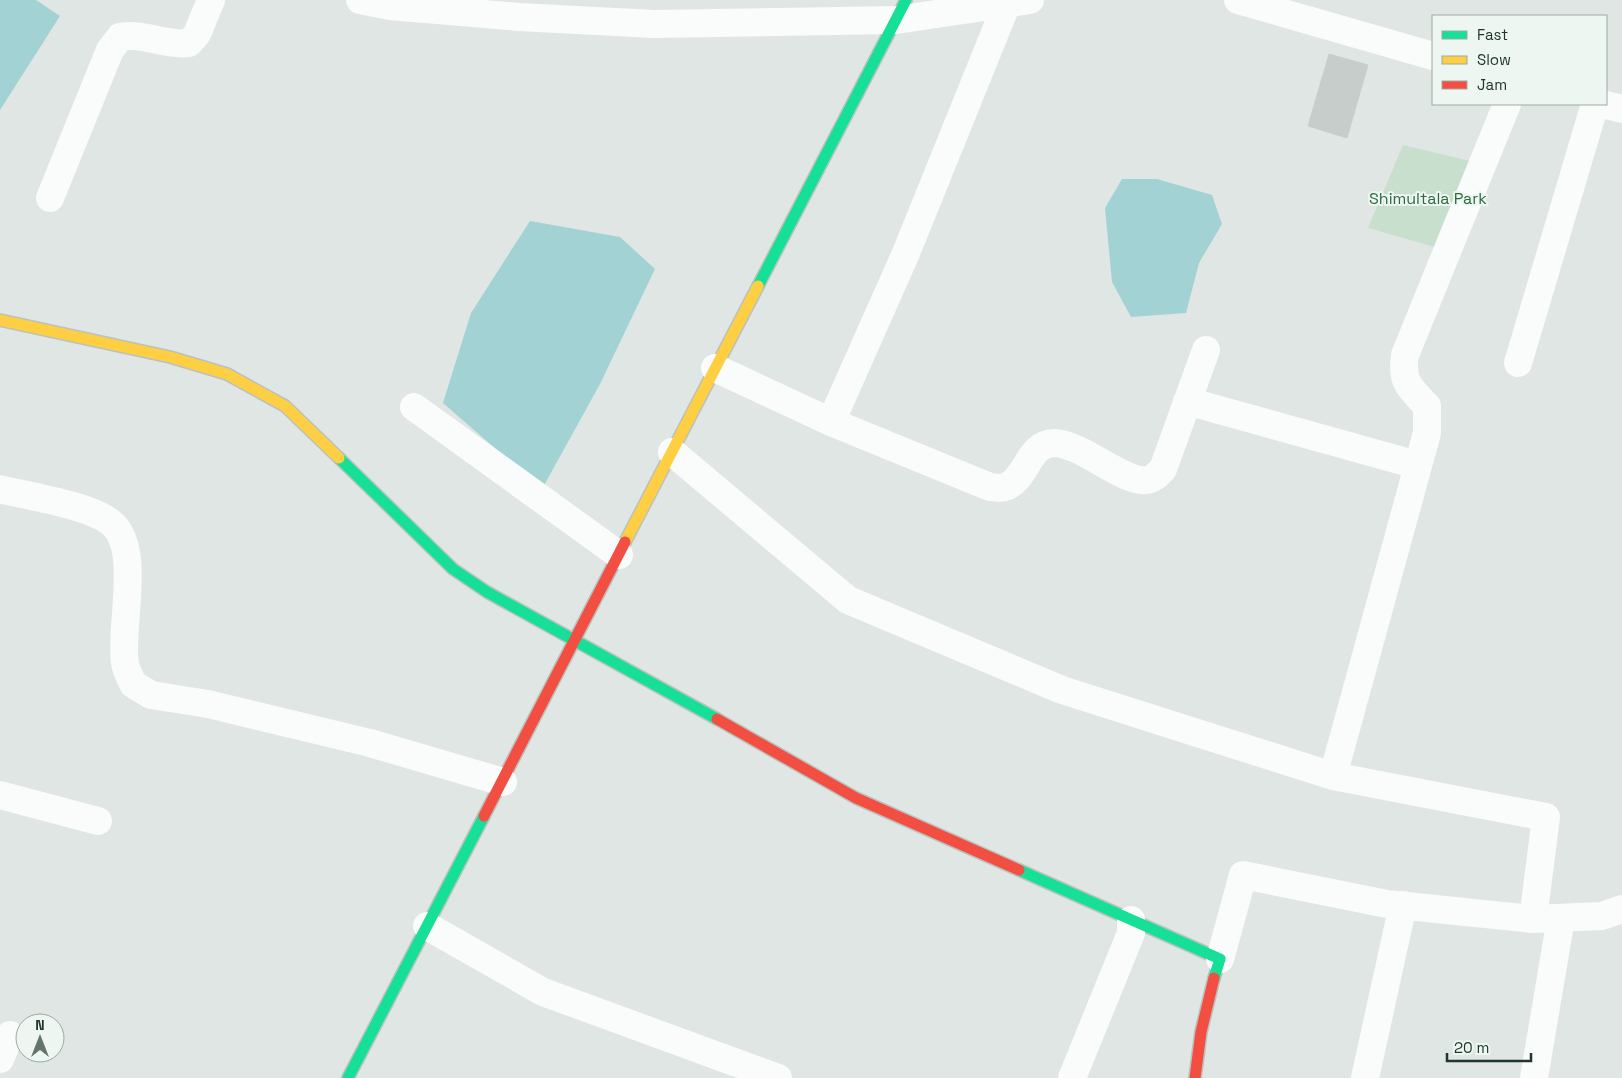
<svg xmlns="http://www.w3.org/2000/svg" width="1622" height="1078" viewBox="0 0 1622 1078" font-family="'Space Grotesk',sans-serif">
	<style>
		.green { fill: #c9dfce }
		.water { fill: #a2d2d3 }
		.building { fill: #c7cdca; stroke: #c9cfcc }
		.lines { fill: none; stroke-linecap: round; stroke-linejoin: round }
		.fast-casing { stroke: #b9c2be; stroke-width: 14 }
		.slow-casing { stroke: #b9c2be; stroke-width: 14 }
		.jam-casing { stroke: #b9c2be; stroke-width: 14 }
		.street { stroke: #fafbfb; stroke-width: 28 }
		.fast { stroke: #16e098; stroke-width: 11 }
		.slow { stroke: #ffcf43; stroke-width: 11 }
		.jam { stroke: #f24e42; stroke-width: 11 }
		.labels { text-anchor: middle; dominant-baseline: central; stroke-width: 4; stroke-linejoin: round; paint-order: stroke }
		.park-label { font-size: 16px; fill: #2d6b3e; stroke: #edf6f1 }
	</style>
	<rect width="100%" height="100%" fill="#e0e6e3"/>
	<path class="green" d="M1403,145L1487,165L1456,253L1368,228Z"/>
	<path class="water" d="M0,0H36L60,16L0,110Z
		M1122,179H1157L1212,195L1222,224L1199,263L1186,313L1131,317L1112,282L1105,208Z
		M530,221L620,237L655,269L600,384L542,489L443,403L471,313Z"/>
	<path class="building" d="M1329,54L1368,65L1347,138L1308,126Z"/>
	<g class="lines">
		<g class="fast-casing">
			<path id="fast" d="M758,286L906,0
				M339,458L453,569L487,592L717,719
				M1019,870L1220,959L1214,978
				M348,1078L484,816"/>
		</g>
		<g class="slow-casing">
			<path id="slow" d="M0,320L170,357L227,374L285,406L339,458
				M625,542L758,286"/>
		</g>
		<g class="jam-casing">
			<path id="jam" d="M717,719L856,798L1019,870
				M484,816L625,542
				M1195,1078L1201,1032L1214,978"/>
		</g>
		<path class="street" d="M360,0L390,6L519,17L654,24L896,20L1030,0
			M1238,0L1433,56
			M1602,104L1622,109
			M50,198L110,50L120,37C143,32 165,46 189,43L197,34L211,0
			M1518,363L1595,104
			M715,368L831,422L906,253L1007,3
			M1187,401L1417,465
			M414,407L619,555
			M831,422L990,487C994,487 1001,489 1005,487C1027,480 1028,442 1055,443C1083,444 1124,484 1147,480C1154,479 1158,474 1163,469L1206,350
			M672,452L848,600L1062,690L1333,776L1546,817L1533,919
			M0,489C28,496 88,505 110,522C143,546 119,627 125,663C126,670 130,677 133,684L151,695L208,704L370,743L503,782
			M1333,776L1427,433V406C1409,387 1401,382 1405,355L1507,104
			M0,795L98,821
			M427,926L543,992L778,1078
			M1220,959L1243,875L1387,904L1533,919L1602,916L1622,909
			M0,1059L10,1035
			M1072,1078L1131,933V920
			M1365,1078L1403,905
			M1534,1078L1561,918"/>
		<use href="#fast" class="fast"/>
		<use href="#slow" class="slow"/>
		<use href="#jam" class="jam"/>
	</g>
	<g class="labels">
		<g class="park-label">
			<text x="1428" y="198">Shimultala Park</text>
		</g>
	</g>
	<rect x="1432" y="15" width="175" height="90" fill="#edf6f1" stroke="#9baaa3"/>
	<rect x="1442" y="31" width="25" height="8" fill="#16e098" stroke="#9baaa3"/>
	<text x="1477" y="40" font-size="15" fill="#20372e">Fast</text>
	<rect x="1442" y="56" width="25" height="8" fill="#ffcf43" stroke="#9baaa3"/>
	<text x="1477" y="65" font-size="15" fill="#20372e">Slow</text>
	<rect x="1442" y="81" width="25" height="8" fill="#f24e42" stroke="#9baaa3"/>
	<text x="1477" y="90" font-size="15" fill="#20372e">Jam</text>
	<g transform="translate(40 1038)"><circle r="24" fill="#edf6f1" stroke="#9baaa3"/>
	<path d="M0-4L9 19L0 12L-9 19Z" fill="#63746d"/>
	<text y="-8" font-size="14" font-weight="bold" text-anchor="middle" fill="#20372e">N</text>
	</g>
	<path d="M1447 1053v8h84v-8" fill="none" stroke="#20372e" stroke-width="2.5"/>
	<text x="1454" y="1053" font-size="15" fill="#20372e" stroke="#edf6f1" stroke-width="4" paint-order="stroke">20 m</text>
</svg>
